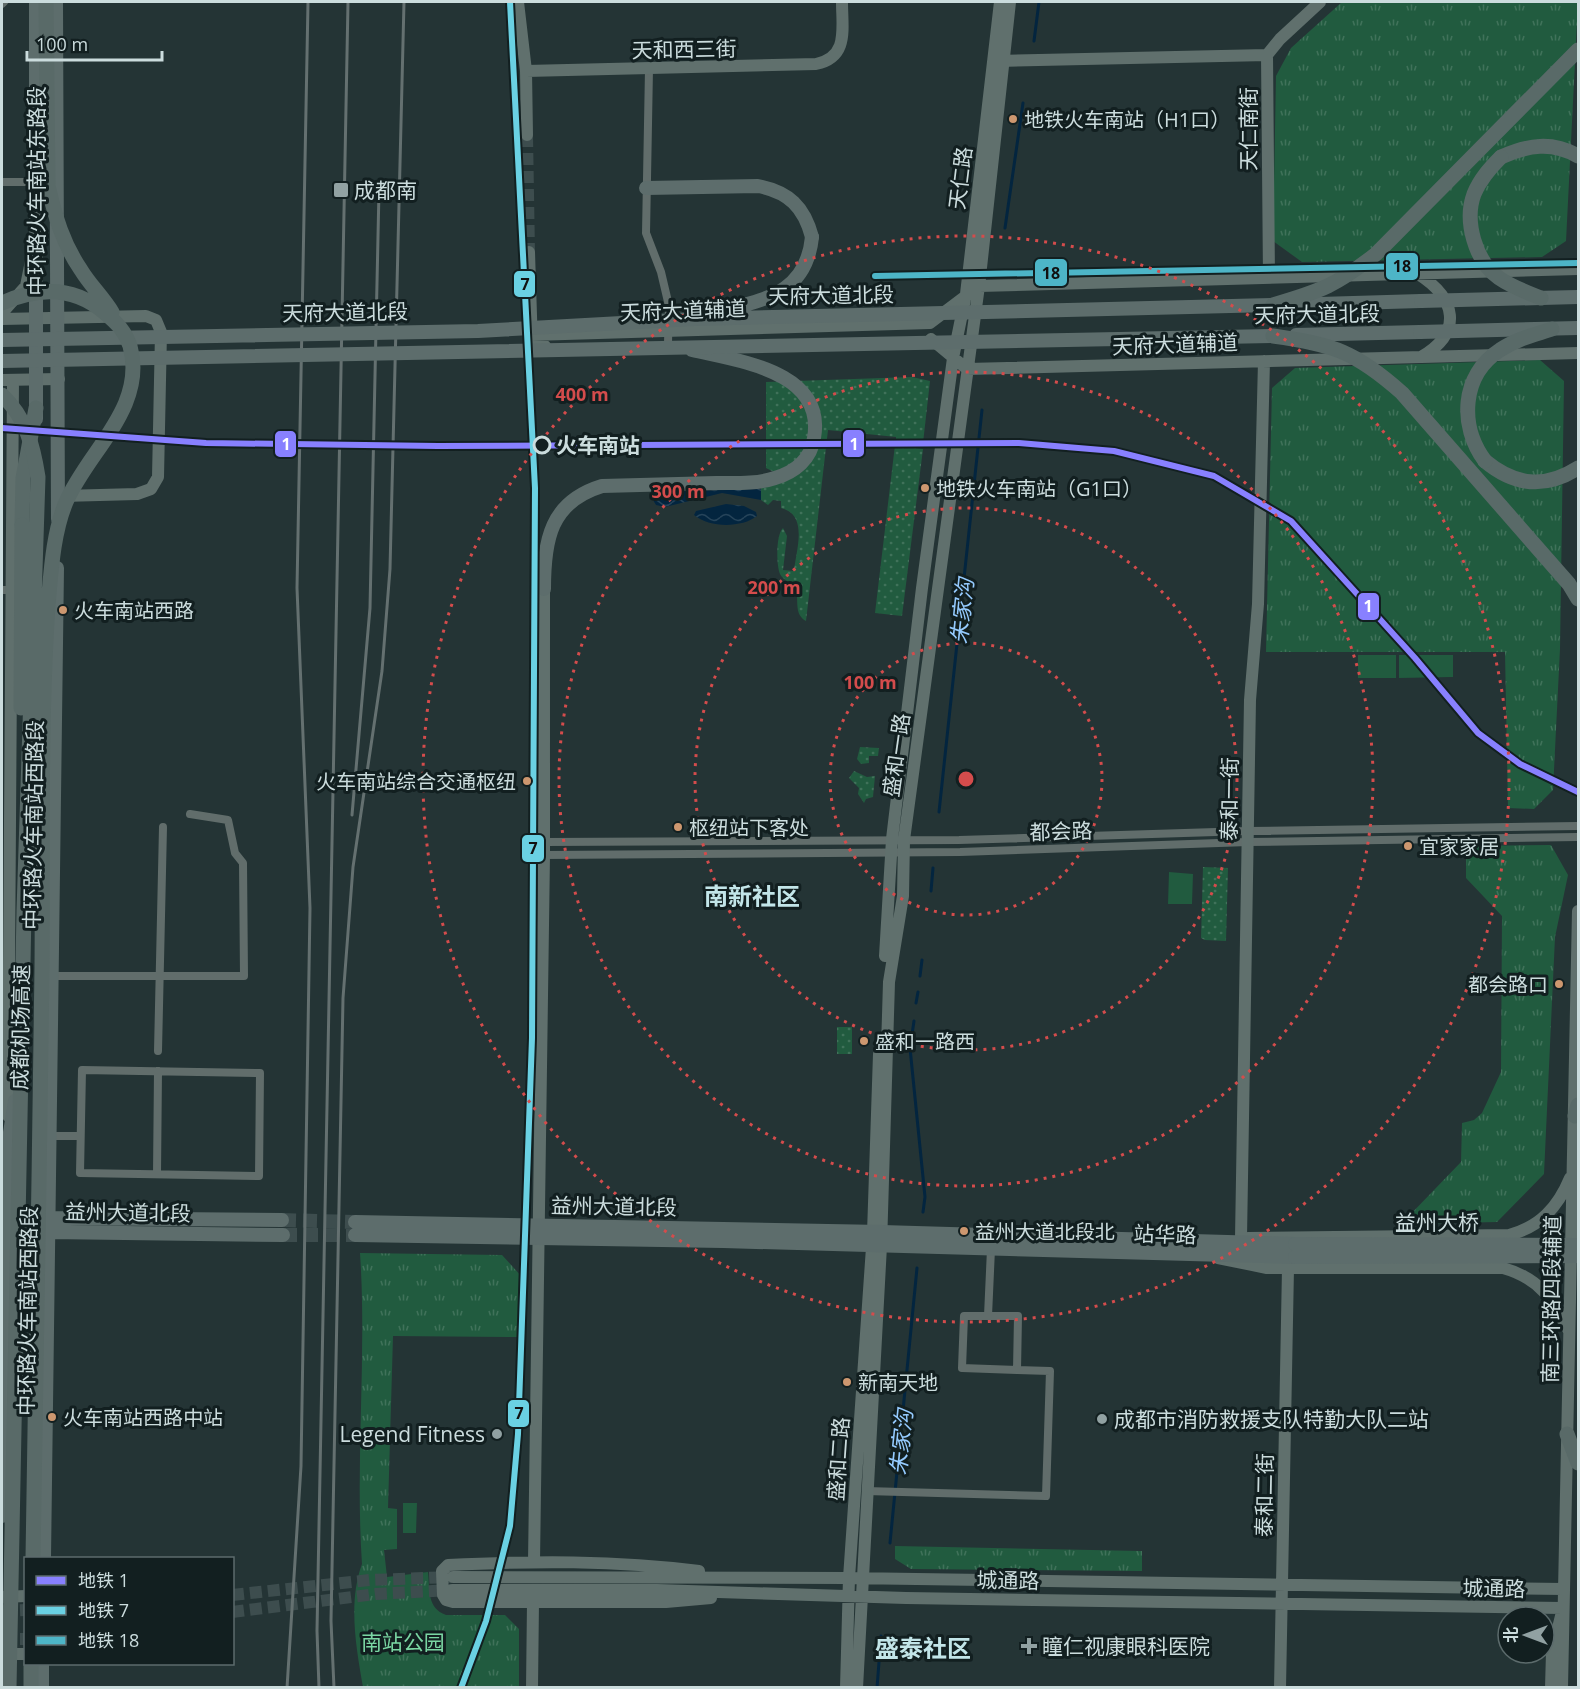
<svg xmlns="http://www.w3.org/2000/svg" width="1580" height="1689" viewBox="0 0 1580 1689" font-family="'Open Sans','Noto Sans SC',sans-serif">
	<style>
		.grass { fill: url(#grass-dots) }
		.park { fill: url(#park-tufts) }
		.pitch { fill: #215b3f }
		.water { fill: url(#water-waves) }
		.lines { fill: none; stroke-linecap: round; stroke-linejoin: round }
		.stream { stroke: #03253f; stroke-width: 3 }
		.secondary-tunnel { stroke: #3d4d4e; stroke-width: 12; stroke-dasharray: 12 6; stroke-linecap: butt }
		.primary-tunnel { stroke: #3d4d4e; stroke-width: 14; stroke-dasharray: 14 7; stroke-linecap: butt }
		.street { stroke: #616d6b; stroke-width: 8 }
		.secondary { stroke: #60706d; stroke-width: 12 }
		.primary { stroke: #5d6d6c; stroke-width: 14 }
		.highway { stroke: #596a68; stroke-width: 15 }
		.rail { stroke: #647070; stroke-width: 3 }
		.primary-bridge { stroke: #5d6d6c; stroke-width: 14 }
		.highway-bridge { stroke: #596a68; stroke-width: 15 }
		.metro-1-casing { stroke: #121f20; stroke-width: 10 }
		.metro-2-casing { stroke: #121f20; stroke-width: 10 }
		.metro-3-casing { stroke: #121f20; stroke-width: 10 }
		.metro-1 { stroke: #8880ff; stroke-width: 6 }
		.metro-2 { stroke: #6ad1e3; stroke-width: 6 }
		.metro-3 { stroke: #4db5c7; stroke-width: 6 }
		.ring { fill: none; stroke: #d44c4c; stroke-width: 3; stroke-dasharray: 3 6 }
		.bus-dot { fill: #cd976f; stroke: #121f20; stroke-width: 2 }
		.poi-dot { fill: #91a1a2; stroke: #121f20; stroke-width: 2 }
		.stop-dot { fill: #121f20; stroke: #cbdcdd; stroke-width: 3 }
		.labels { text-anchor: middle; dominant-baseline: central; stroke-width: 6; stroke-linejoin: round; paint-order: stroke }
		.bus-label { font-size: 20px; fill: #cbdcdd; stroke: #121f20; text-anchor: start }
		.street-label { font-size: 21px; fill: #cbdcdd; stroke: #121f20 }
		.poi-label { font-size: 21px; fill: #cbdcdd; stroke: #121f20; text-anchor: start }
		.stop-label { font-size: 21px; font-weight: bold; fill: #cbdcdd; stroke: #121f20; text-anchor: start }
		.park-label { font-size: 21px; fill: #7ad6a3; stroke: #121f20 }
		.water-label { font-size: 22px; font-style: italic; fill: #95cbff; stroke: #121f20 }
		.quarter-label { font-size: 24px; font-weight: bold; fill: #c2e5e8; stroke: #121f20 }
		.centre { fill: #d44c4c; stroke: #121f20; stroke-width: 3 }
		.ring-label { font-size: 18px; text-anchor: middle; font-weight: bold; fill: #d44c4c; stroke: #121f20; stroke-width: 6; stroke-linejoin: round; paint-order: stroke }
		.line-badge { stroke: #121f20; stroke-width: 2 }
		.badge-label { font-size: 16px; text-anchor: middle; font-weight: bold; fill: #fff }
		.pale-badge-label { font-size: 16px; text-anchor: middle; font-weight: bold; fill: #111 }
	</style>
	<defs>
		<pattern id="grass-dots" width="8" height="8" patternUnits="userSpaceOnUse" patternTransform="scale(1.5)"><rect width="8" height="8" fill="#215b3f"/><path d="M2 2h.1M6 6h.1" fill="none" stroke="#40725a" stroke-width="1.8" stroke-linecap="round"/></pattern>
		<pattern id="park-tufts" width="24" height="20" patternUnits="userSpaceOnUse" patternTransform="scale(1.5)"><rect width="24" height="20" fill="#215b3f"/><path d="M3 7l-1-3M5 7V3M7 7l1-3M15 17l-1-3M17 17v-4M19 17l1-3" fill="none" stroke="#40725a"/></pattern>
		<pattern id="water-waves" width="16" height="10" patternUnits="userSpaceOnUse" patternTransform="scale(1.5)"><rect width="16" height="10" fill="#03253f"/><path d="M0 5q4-4 8 0t8 0" fill="none" stroke="#26445a"/></pattern>
	</defs>
	<rect width="100%" height="100%" fill="#243435"/>
	<path class="grass" d="M912,377L930,381L923,443L896,440V437L828,430L806,621C794,614 799,602 796,591C793,582 783,581 780,574C776,564 776,534 783,528L787,536L783,570L794,571C796,550 809,515 781,508V501L773,500L768,505L761,500V486L784,477L766,468V382Z
		M895,445L923,449L902,616L875,613Z
		M860,747L879,748L878,756H869V763L861,764L857,759Z
		M854,771L867,777L875,776L873,797L866,799L864,803L858,794L859,788L849,778Z
		M1203,867L1228,868L1226,941L1205,940L1201,938Z
		M837,1027H852V1054H837Z"/>
	<path class="park" d="M1342,2H1578L1566,241L1542,257L1302,262L1273,241L1276,76L1291,48Z
		M1540,360L1564,381L1560,649L1553,790L1534,809L1508,808L1505,652H1266L1272,388L1295,368Z
		M1551,845L1568,875L1555,937L1544,1174L1497,1222L1407,1224V1218L1461,1162L1462,1123L1474,1120L1482,1113L1501,1072L1502,916L1466,878V846Z
		M360,1253L502,1255L522,1277V1337L393,1336L388,1508L397,1509V1549L384,1550L387,1577L428,1572C430,1591 427,1608 446,1615H505L519,1629V1687H363C356,1647 348,1602 362,1564C355,1460 367,1356 360,1253Z
		M895,1546L1142,1551V1571L911,1569L895,1559Z"/>
	<path class="pitch" d="M1358,655H1396V678H1358Z
		M1399,655H1453V677L1399,678Z
		M1169,872L1193,874L1192,904H1168Z
		M403,1503H417L416,1533H403Z"/>
	<path class="water" d="M761,489V500L722,493L665,507L656,505L653,500L655,494L659,492Z
		M726,504L744,506L756,512L757,516C742,528 709,528 694,515L696,511Z"/>
	<g class="lines">
		<path class="stream" d="M1034,41L1039,2
			M1005,228L1023,103
			M939,812L982,410
			M931,891L933,868
			M920,976L922,960
			M916,1003L918,992
			M914,1021L910,1048L925,1197L923,1212
			M890,1543L917,1268
			M877,1688L881,1636"/>
		<path class="secondary-tunnel" d="M527,135L529,252
			M232,1595L370,1580L452,1577
			M2,1611L26,1610
			M232,1612L376,1594L452,1590
			M2,1639H26"/>
		<path class="primary-tunnel" d="M282,1220L355,1222
			M283,1235H355"/>
		<path class="street" d="M2,4L4,2
			M649,69L646,233L661,272L669,306L668,343
			M2,182H35
			M2,590H17
			M544,842L959,840L1248,831L1578,826
			M544,855L960,852L1248,842L1578,837
			M52,976H244L243,863L235,853L228,820L190,814
			M158,1051L163,827
			M82,1070L260,1073L259,1176L80,1173Z
			M50,1136H80
			M157,1174L158,1071
			M991,1249L988,1316H964L962,1368L1017,1370
			M866,1491L1046,1496L1050,1371L1017,1370L1018,1316H988"/>
		<path class="secondary" d="M518,2L526,71L527,135
			M998,61L1267,55
			M526,71L816,64C849,57 842,29 842,2
			M529,252L532,347L545,346
			M1418,274C1456,298 1464,332 1421,357
			M1269,278L1267,55L1280,39L1320,2
			M2,313L26,286L32,256
			M2,319L146,316L156,320L161,332L158,477L151,489L137,494L62,496
			M532,335L930,323L979,286L1578,269
			M931,339L967,369L1578,353
			M2,380L59,379
			M885,956L892,839L922,588L953,358L966,294L1000,2
			M8,1116L13,380
			M1241,1238L1250,700L1258,604L1264,361
			M1248,1238L1509,1235C1540,1227 1558,1207 1570,1178
			M1218,1258L1267,1268H1503C1539,1278 1553,1299 1569,1331
			M534,1562L544,855V589
			M699,1571C616,1560 531,1561 448,1565L442,1571L443,1595L446,1600L453,1602H666L711,1598
			M453,1577L849,1578L1563,1589
			M452,1590H657L906,1598L1563,1608L1552,1652L1551,1688
			M2,1597L26,1596
			M2,1654H26
			M532,1688L533,1602
			M846,1688L849,1578L873,1233L879,1054
			M857,1688L881,1246L889,982L903,896L904,840L979,286L1010,2
			M1280,1688L1288,1268
			M1562,1688L1578,911"/>
		<path class="primary" d="M56,2L58,519
			M646,188L758,186C789,192 804,207 812,237
			M1285,305L1421,301
			M1296,335L1420,332
			M36,419V2
			M544,589C544,540 550,502 602,486C640,485 678,484 716,483C736,483 757,484 775,478C795,472 811,459 814,438C826,371 738,361 692,350
			M355,1222L882,1232L1295,1244
			M11,1226L14,1221L49,1218L282,1220
			M7,1234L49,1232L283,1235
			M355,1235L723,1241L1295,1257
			M2,1516L8,1145L15,1101
			M44,1558L57,568
			M42,1688V1664"/>
		<path class="highway" d="M1501,157C1528,145 1552,141 1578,156
			M1485,461C1515,486 1545,489 1578,468
			M22,525L23,478L36,408
			M1575,1116L1578,1105
			M1567,1434L1578,1463
			M31,1688V1664"/>
		<path class="rail" d="M352,815L370,608L379,190
			M287,1688L301,1466L310,908L297,588L308,2
			M319,1688L317,1631L348,2
			M334,1688L331,1621L343,998L353,867L382,671L390,569L404,2"/>
		<path class="primary-bridge" d="M1421,301L1578,297
			M712,314C759,300 806,297 812,237
			M1420,332L1578,328
			M2,340L478,331L694,319L1273,305
			M2,361L1273,336
			M1295,1244L1578,1245
			M1295,1257L1578,1256"/>
		<path class="highway-bridge" d="M46,2L48,186C55,216 63,244 81,270C90,285 103,297 112,312
			M1501,157C1490,168 1480,179 1474,194C1464,221 1475,261 1499,278C1512,287 1526,292 1541,298
			M2,303C38,287 74,286 105,313C117,323 125,331 130,346C147,407 88,451 66,502C53,533 51,572 48,605C40,725 43,846 42,967C39,1164 37,1361 33,1558
			M1273,305C1321,291 1337,285 1376,254L1578,50
			M1273,336C1333,344 1356,352 1402,393L1569,584L1578,599
			M2,395C26,418 33,445 38,477L24,911L9,1688
			M1485,461C1459,426 1461,375 1500,350C1516,339 1534,335 1552,329
			M21,708L22,525"/>
		<g class="metro-1-casing">
			<path id="metro-1" d="M2,428L206,443L438,446L1019,443L1114,451L1214,476L1291,521L1415,658L1478,733L1520,764L1578,792"/>
		</g>
		<g class="metro-2-casing">
			<path id="metro-2" d="M461,1688L486,1621L510,1526L518,1434L532,1038L535,488L510,2"/>
		</g>
		<g class="metro-3-casing">
			<path id="metro-3" d="M875,276L1578,263"/>
		</g>
		<use href="#metro-1" class="metro-1"/>
		<use href="#metro-2" class="metro-2"/>
		<use href="#metro-3" class="metro-3"/>
	</g>
	<g class="ring">
		<circle cx="966" cy="779" r="136"/>
		<circle cx="966" cy="779" r="271"/>
		<circle cx="966" cy="779" r="407"/>
		<circle cx="966" cy="779" r="543"/>
	</g>
	<g class="bus-dot">
		<circle cx="1013" cy="119" r="5"/>
		<circle cx="925" cy="488" r="5"/>
		<circle cx="63" cy="610" r="5"/>
		<circle cx="527" cy="781" r="5"/>
		<circle cx="678" cy="827" r="5"/>
		<circle cx="1408" cy="846" r="5"/>
		<circle cx="1559" cy="984" r="5"/>
		<circle cx="864" cy="1041" r="5"/>
		<circle cx="964" cy="1231" r="5"/>
		<circle cx="847" cy="1382" r="5"/>
		<circle cx="52" cy="1417" r="5"/>
	</g>
	<g class="poi-dot">
		<rect x="333" y="182" width="16" height="16" rx="3"/>
		<circle cx="1102" cy="1419" r="6"/>
		<circle cx="497" cy="1434" r="6"/>
		<path d="M1026 1637h6v6h6v6h-6v6h-6v-6h-6v-6h6z"/>
	</g>
	<circle class="stop-dot" cx="542" cy="445" r="8"/>
	<g class="labels">
		<g class="bus-label">
			<text x="1024" y="119">地铁火车南站（H1口）</text>
			<text x="936" y="488">地铁火车南站（G1口）</text>
			<text x="74" y="610">火车南站西路</text>
			<text x="516" y="781" text-anchor="end">火车南站综合交通枢纽</text>
			<text x="689" y="827">枢纽站下客处</text>
			<text x="1419" y="846">宜家家居</text>
			<text x="1548" y="984" text-anchor="end">都会路口</text>
			<text x="875" y="1041">盛和一路西</text>
			<text x="975" y="1231">益州大道北段北</text>
			<text x="858" y="1382">新南天地</text>
			<text x="63" y="1417">火车南站西路中站</text>
		</g>
		<g class="street-label">
			<text transform="translate(684 49) rotate(-1)">天和西三街</text>
			<text transform="translate(1248 129) rotate(-90)">天仁南街</text>
			<text transform="translate(960 178) rotate(-83)">天仁路</text>
			<text transform="translate(36 191) rotate(-90)">中环路火车南站东路段</text>
			<text transform="translate(831 295) rotate(-1)">天府大道北段</text>
			<text transform="translate(683 310) rotate(-2)">天府大道辅道</text>
			<text transform="translate(345 312) rotate(-1)">天府大道北段</text>
			<text transform="translate(1317 314) rotate(-1)">天府大道北段</text>
			<text transform="translate(1175 344) rotate(-2)">天府大道辅道</text>
			<text transform="translate(896 755) rotate(-82)">盛和一路</text>
			<text transform="translate(1229 799) rotate(-89)">泰和一街</text>
			<text transform="translate(33 825) rotate(-89)">中环路火车南站西路段</text>
			<text transform="translate(1061 831) rotate(-2)">都会路</text>
			<text transform="translate(20 1027) rotate(-89)">成都机场高速</text>
			<text transform="translate(614 1206) rotate(1)">益州大道北段</text>
			<text transform="translate(128 1212) rotate(1)">益州大道北段</text>
			<text x="1437" y="1222">益州大桥</text>
			<text transform="translate(1165 1234) rotate(2)">站华路</text>
			<text transform="translate(1551 1299) rotate(-89)">南三环路四段辅道</text>
			<text transform="translate(27 1311) rotate(-89)">中环路火车南站西路段</text>
			<text transform="translate(838 1459) rotate(-86)">盛和二路</text>
			<text transform="translate(1264 1495) rotate(-89)">泰和二街</text>
			<text transform="translate(1008 1580) rotate(1)">城通路</text>
			<text transform="translate(1494 1588) rotate(1)">城通路</text>
		</g>
		<g class="poi-label">
			<text x="354" y="190">成都南</text>
			<text x="1114" y="1419">成都市消防救援支队特勤大队二站</text>
			<text x="485" y="1434" text-anchor="end">Legend Fitness</text>
			<text x="1042" y="1646">瞳仁视康眼科医院</text>
		</g>
		<g class="stop-label">
			<text x="556" y="445">火车南站</text>
		</g>
		<g class="park-label">
			<text x="403" y="1642">南站公园</text>
		</g>
		<g class="water-label">
			<text transform="translate(961 611) rotate(-84)">朱家沟</text>
			<text transform="translate(900 1442) rotate(-84)">朱家沟</text>
		</g>
		<g class="quarter-label">
			<text x="752" y="895">南新社区</text>
			<text x="923" y="1647">盛泰社区</text>
		</g>
	</g>
	<circle cx="966" cy="779" r="9" class="centre"/>
	<g class="ring-label">
		<text x="582" y="401">400 m</text>
		<text x="678" y="498">300 m</text>
		<text x="774" y="594">200 m</text>
		<text x="870" y="689">100 m</text>
	</g>
	<g class="line-badge">
		<rect x="1385" y="252" width="34" height="29" rx="6" fill="#4db5c7"/>
		<rect x="1034" y="258" width="34" height="29" rx="6" fill="#4db5c7"/>
		<rect x="513" y="270" width="23" height="28" rx="6" fill="#6ad1e3"/>
		<rect x="842" y="429" width="23" height="29" rx="6" fill="#8880ff"/>
		<rect x="274" y="430" width="23" height="28" rx="6" fill="#8880ff"/>
		<rect x="1357" y="592" width="23" height="29" rx="6" fill="#8880ff"/>
		<rect x="521" y="834" width="24" height="29" rx="6" fill="#6ad1e3"/>
		<rect x="507" y="1399" width="23" height="29" rx="6" fill="#6ad1e3"/>
	</g>
	<g class="badge-label">
		<text x="854" y="450">1</text>
		<text x="286" y="450">1</text>
		<text x="1368" y="612">1</text>
	</g>
	<g class="pale-badge-label">
		<text x="1402" y="272">18</text>
		<text x="1051" y="279">18</text>
		<text x="525" y="290">7</text>
		<text x="533" y="854">7</text>
		<text x="519" y="1419">7</text>
	</g>
	<rect width="1580" height="1689" fill="none" stroke="#cbdcdd" stroke-width="6"/>
	<rect x="24" y="1557" width="210" height="108" fill="#121f20" stroke="#5c6b6c" stroke-width="1.5"/>
	<rect x="36" y="1576" width="30" height="9" fill="#8880ff" stroke="#5c6b6c" stroke-width="1.5"/>
	<text x="78" y="1587" font-size="18" fill="#cbdcdd">地铁 1</text>
	<rect x="36" y="1606" width="30" height="9" fill="#6ad1e3" stroke="#5c6b6c" stroke-width="1.5"/>
	<text x="78" y="1617" font-size="18" fill="#cbdcdd">地铁 7</text>
	<rect x="36" y="1636" width="30" height="9" fill="#4db5c7" stroke="#5c6b6c" stroke-width="1.5"/>
	<text x="78" y="1647" font-size="18" fill="#cbdcdd">地铁 18</text>
	<g transform="translate(1526 1635) rotate(270)"><circle r="28" fill="#121f20" stroke="#5c6b6c" stroke-width="1.5"/>
	<path d="M0-4.5L10 22L0 15L-10 22Z" fill="#91a1a2"/>
	<text y="-9" font-size="16" font-weight="bold" text-anchor="middle" fill="#cbdcdd">北</text>
	</g>
	<path d="M27 51v9h135v-9" fill="none" stroke="#cbdcdd" stroke-width="3"/>
	<text x="36" y="51" font-size="18" fill="#cbdcdd" stroke="#121f20" stroke-width="4.5" paint-order="stroke">100 m</text>
</svg>
